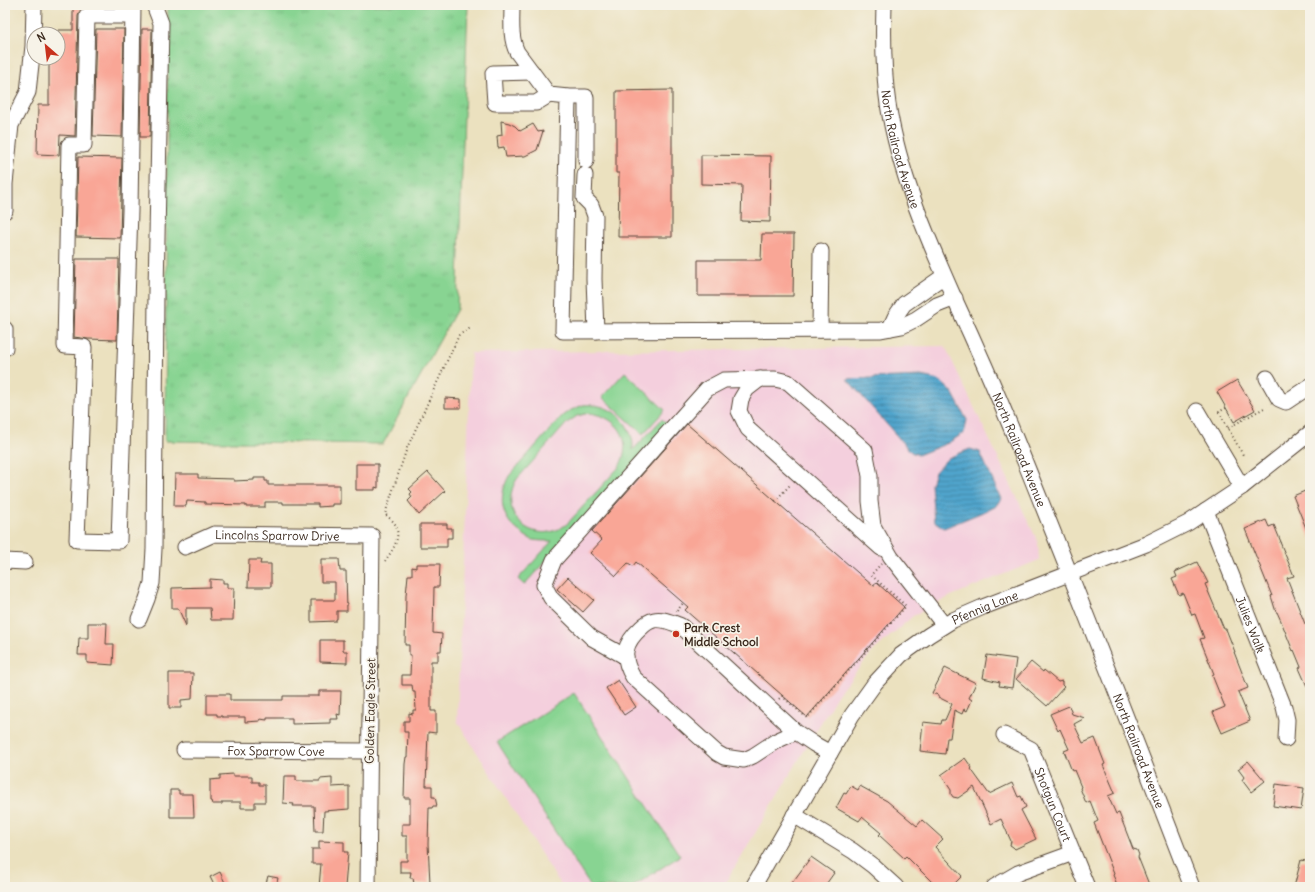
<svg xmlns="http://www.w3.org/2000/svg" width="1315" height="892" viewBox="0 0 1315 892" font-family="Delius,sans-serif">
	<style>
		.built { fill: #f4cfdd }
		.grass { fill: url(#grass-tufts); stroke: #627f58 }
		.park { fill: #88d492; stroke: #627f58; fill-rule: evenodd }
		.water { fill: url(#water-rules); stroke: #466775 }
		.building { fill: #f9a696 }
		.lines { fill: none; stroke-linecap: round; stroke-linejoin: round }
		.minor-casing { stroke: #554536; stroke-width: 17 }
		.path { stroke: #554536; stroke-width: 2; stroke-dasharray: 1 3; stroke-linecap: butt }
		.minor { stroke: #fff; stroke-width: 15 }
		.poi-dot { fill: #c8321e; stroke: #f7f3e8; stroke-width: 1.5 }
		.labels { text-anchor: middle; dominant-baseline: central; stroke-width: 3.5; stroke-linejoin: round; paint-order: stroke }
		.street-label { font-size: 12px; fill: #3b2a1e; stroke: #f7f3e8 }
		.poi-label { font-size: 12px; font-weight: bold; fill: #3b2a1e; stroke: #f7f3e8; text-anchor: start }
	</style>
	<defs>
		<pattern id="grass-tufts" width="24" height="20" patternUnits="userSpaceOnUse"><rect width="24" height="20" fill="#88d492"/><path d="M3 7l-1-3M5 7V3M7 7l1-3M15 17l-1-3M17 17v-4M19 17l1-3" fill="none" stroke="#76b67d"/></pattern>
		<pattern id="water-rules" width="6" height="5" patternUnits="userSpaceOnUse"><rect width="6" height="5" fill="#50a4cc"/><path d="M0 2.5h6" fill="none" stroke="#4486a5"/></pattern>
	</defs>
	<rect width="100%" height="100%" fill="#f7f3e8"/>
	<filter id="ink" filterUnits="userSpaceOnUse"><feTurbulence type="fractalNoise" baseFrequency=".025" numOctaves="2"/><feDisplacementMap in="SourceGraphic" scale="8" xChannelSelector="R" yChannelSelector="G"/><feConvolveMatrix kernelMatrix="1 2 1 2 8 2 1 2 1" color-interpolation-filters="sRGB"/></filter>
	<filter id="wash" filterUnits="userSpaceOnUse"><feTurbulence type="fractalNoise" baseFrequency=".012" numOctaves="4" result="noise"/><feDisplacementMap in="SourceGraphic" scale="16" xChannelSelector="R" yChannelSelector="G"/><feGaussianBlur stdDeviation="0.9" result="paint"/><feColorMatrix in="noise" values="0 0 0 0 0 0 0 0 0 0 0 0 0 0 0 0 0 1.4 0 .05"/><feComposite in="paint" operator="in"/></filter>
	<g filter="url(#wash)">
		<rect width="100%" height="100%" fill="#ebe1bf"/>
		<path class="built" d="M945,346L1038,542L1039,560L951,596L913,616L872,652L838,694L723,887H562L457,721L471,353Z"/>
		<path class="grass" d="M168,5H468L457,309L383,444L165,441Z"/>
		<path class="park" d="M625,372L665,410L643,434L602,397Z
			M583,405C606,403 625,415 632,438C633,442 633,446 633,450L662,419L668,425L524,585L518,579L552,541C546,541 539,541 533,540C528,538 524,535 520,532C500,518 498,496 509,476L562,416L569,411ZM589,413C618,417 634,439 619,467L568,523C536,550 495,515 517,479L567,423L577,416Z
			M574,693L680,856L632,887H591L497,742Z"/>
		<path class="water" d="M921,376L939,380L952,392L967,420L964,433L948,443L918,455L911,452L847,379Z
			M970,449L980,452L1001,499L995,507L944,528L934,521L931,484L935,472L948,458Z"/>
		<g id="blocks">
			<path class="building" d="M73,6H82L78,16L75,136L60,135L59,155L37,154L38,105H49V58H58V30H73Z
				M96,29H124L122,137L93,136Z
				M142,29H152L150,137H140Z
				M672,90V237H618L619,173H616V91Z
				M501,121L509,123L515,126L520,131L533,124L538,132L543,131L537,150L525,156L506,157L504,147L498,148L497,136L502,135Z
				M701,155L771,156L770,222L741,221L742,185L701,184Z
				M78,157L122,158L120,238L76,237Z
				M762,234H794L793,296H698V260H761Z
				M76,259H119L117,340L88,339L74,337Z
				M1237,380L1255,410L1234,422L1217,392Z
				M445,398L461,399V408H445Z
				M687,424L873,586L877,583L904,607L807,717L685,610L688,607L636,562L633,566L628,563L616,576L590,553L602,540L592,531Z
				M356,464H378V488L375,487V490H356Z
				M428,472L445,491L419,515L408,501L412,497L410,494L412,492L409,489Z
				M175,474H198V478L234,479V481L254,480V478H265V481H268V485H340V504H332V506L318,507V504H283V502H265V507H246V505L205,504V502L187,501L186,506H174Z
				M1305,491L1310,505V538L1293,496Z
				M1266,520L1269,527L1274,525L1281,542H1280L1294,576L1287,578L1305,624L1310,622V693L1299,668L1301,667L1294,650L1293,651L1281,621L1277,612H1276L1271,596H1272L1245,529Z
				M420,524H447V528H452V538H447V547H420Z
				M321,559H339L340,571H346L347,611H337V619H336V621L311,622V600H335V582H321Z
				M249,560H261L260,564H271V587H248Z
				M1197,562L1202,573H1203L1208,583L1205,584L1224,629H1226L1235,652H1234L1248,688L1238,692L1250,721L1222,733L1213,712L1225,707L1212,675L1214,674L1200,639L1204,638L1195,614L1192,615L1183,593L1179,595L1172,579L1177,577L1175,572Z
				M416,564H440L439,587H434L433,633L442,634L441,651H438V661H431V711H436V733L428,732L426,786H432V797H435L437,806H433L432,808H429L428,844L430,883L414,884L413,878H410L411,872H400V861H407V836H402V824H410V798H404L405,764L406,757H407L408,732H404V721H409V713L413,714V710H416L415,692H413L412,685H402V675H410L411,655H409V645H405L406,595L408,575H412V567L416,568Z
				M568,577L594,600L583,612L557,589Z
				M210,579L223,580V583H227V588H234L233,620H211L210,608H186V626L178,608H172V588L210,587Z
				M88,623H107L106,644H114L113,665L87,663V655H78L79,638H88Z
				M320,640H343V651H347V663L320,662Z
				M987,655L1016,659L1012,688L999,686L1000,682L983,678Z
				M1031,662L1043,672L1044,670L1058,682L1062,681V685L1064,687L1047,706L1016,679Z
				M945,668L976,683L969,698L972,700L967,711L964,709L962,714L954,710L950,738H947L945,754L920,751L923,722L941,724L942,720H945L952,704L938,697V695L932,693Z
				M169,673H193L192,699L181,700V708H169Z
				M618,680L636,707L624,715L606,688Z
				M319,691H341L340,715L337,714L338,719H330V723L292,724V718H267V720L260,719V721L245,722V717H222V716H217V714H207V694H230V700H283V696H319Z
				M1069,706L1072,714L1085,718L1074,724L1083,743L1095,738L1105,764L1103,765L1115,793L1108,796L1116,814L1119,813L1133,849L1137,850L1139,855L1138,857L1150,887H1118L1113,875L1114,874L1094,823L1098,821L1090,801L1086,803L1080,788L1081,787L1074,770L1072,771L1064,751L1069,749L1060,729L1058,731L1050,714Z
				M965,758L972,768L971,769L989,794L1012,783L1018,797L1021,796L1026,807L1021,810L1036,839L1015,849L1013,847L1010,845L1011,841L1001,819L991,824L974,787L958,798L953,797L951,794V790L941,775Z
				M1248,761L1265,781L1251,792L1242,780L1244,777L1238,769Z
				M233,774V776H252V782H259V785H265V802H255V808H241V802H222V804H212L211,801H210V780L220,779V775Z
				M284,776H296V781H320V779L332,778V787L349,786V809L324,811L323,831H315L314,806H293L294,804L283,803Z
				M1276,784L1304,788L1301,810L1273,806Z
				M851,786L858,790L860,786L887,801L917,826L922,820L943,839L935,847L962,876L951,887H937L906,856L904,858L879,835L881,833L862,817L859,821L836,808L844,793L846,794Z
				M170,790H179V794H193L194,817H170Z
				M319,841L344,842V852H348L345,887H319L321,864H312V849H319Z
				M811,857L834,873L824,887H789Z
				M1301,860L1310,862V887H1294Z
				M220,872L227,887H215L210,877Z
				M268,876L278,878L276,887H265Z"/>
		</g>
	</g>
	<g filter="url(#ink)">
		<use href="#blocks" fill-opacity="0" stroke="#554536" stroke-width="1"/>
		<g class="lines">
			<g class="minor-casing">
				<g id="minor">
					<path d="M512,5C512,20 510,38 517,52L549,95L568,97L563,331L881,330L902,326L916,319L937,305L955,298"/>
					<path id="s1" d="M884,5C883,38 883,71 888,104C899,173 927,237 955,300C975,343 994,386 1012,430C1074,582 1133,734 1192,887"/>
					<path d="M132,16H87L84,145H69L65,346L84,347L77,540L119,541L130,211L133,6L134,5"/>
					<path d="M532,72L493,73L495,103H536L549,95"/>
					<path d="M568,97H586V161"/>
					<path d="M585,175L584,198L591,205L595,216L594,279L596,331"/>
					<path d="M5,211V184L11,125L28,92L33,46L34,5"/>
					<path d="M890,328L895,317L904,304L944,276"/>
					<path d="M5,329V348"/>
					<path d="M820,330L821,251"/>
					<path d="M1267,378L1279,399L1286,402L1310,386"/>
					<path d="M760,379L747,389L741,399L739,411L748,429L881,548"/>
					<path d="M1197,411L1242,487"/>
					<path id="s2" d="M1206,511L1284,707L1287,720L1286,739"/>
					<path id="s3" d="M185,547L214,534L372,536L368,887"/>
					<path d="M5,561L25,562"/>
					<path d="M139,619L147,599L152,583L154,549L156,291L161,23L154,5"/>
					<path d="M626,657L592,638L551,598L544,585L554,560L707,389L724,380L775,379L788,382L865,450L870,476V501L873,526L891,557L944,625"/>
					<path d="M796,732L776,741L753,756L744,760L724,757L717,753L633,677C621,657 624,643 641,628C645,624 649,621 654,620C663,618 673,623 681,626L796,732L814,744L830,753"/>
					<path id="s4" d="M1004,735L1031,749L1087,887"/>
					<path id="s5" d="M184,750L369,751"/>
					<path d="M794,815L853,851L873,866L896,887"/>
					<path id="s6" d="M753,887L852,715L875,683L901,655L929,635L953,620L983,607L1146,544L1188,523L1242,487L1310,433"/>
					<path d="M994,887L1018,873L1073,853"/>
				</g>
			</g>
			<path class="path" d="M1226,408L1219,412L1243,455
				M1228,428L1264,408
				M775,501L790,485
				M385,561C392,551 401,539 396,526C394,521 388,517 385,514L407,448L459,335L472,327
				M677,611L683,603
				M779,699L782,696L807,718L906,606L871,575L881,564
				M1309,742L1310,743"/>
			<use href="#minor" class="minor"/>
		</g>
	</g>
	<circle class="poi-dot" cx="676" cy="634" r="4"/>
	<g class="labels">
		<g class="street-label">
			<text stroke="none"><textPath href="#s1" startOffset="146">North Railroad Avenue</textPath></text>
			<text stroke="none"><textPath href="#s1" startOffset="470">North Railroad Avenue</textPath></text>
			<text stroke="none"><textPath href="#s3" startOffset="95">Lincolns Sparrow Drive</textPath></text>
			<text stroke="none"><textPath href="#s6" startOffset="373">Pfennig Lane</textPath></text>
			<text stroke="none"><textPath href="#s2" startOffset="122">Julies Walk</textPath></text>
			<text transform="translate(370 711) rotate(-89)">Golden Eagle Street</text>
			<text stroke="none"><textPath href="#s5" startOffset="92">Fox Sparrow Cove</textPath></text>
			<text stroke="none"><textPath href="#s1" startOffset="794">North Railroad Avenue</textPath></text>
			<text stroke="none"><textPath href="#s4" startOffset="90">Shotgun Court</textPath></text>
		</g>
		<g class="poi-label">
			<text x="684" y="627">Park Crest<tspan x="684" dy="14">Middle School</tspan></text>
		</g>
	</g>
	<rect width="1315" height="892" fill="none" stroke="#f7f3e8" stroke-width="20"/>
	<g transform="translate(46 46) rotate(332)"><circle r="19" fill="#f7f3e8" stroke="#aca397"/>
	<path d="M0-3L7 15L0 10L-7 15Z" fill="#c8321e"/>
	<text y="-6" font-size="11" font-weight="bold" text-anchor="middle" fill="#3b2a1e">N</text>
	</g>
</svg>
